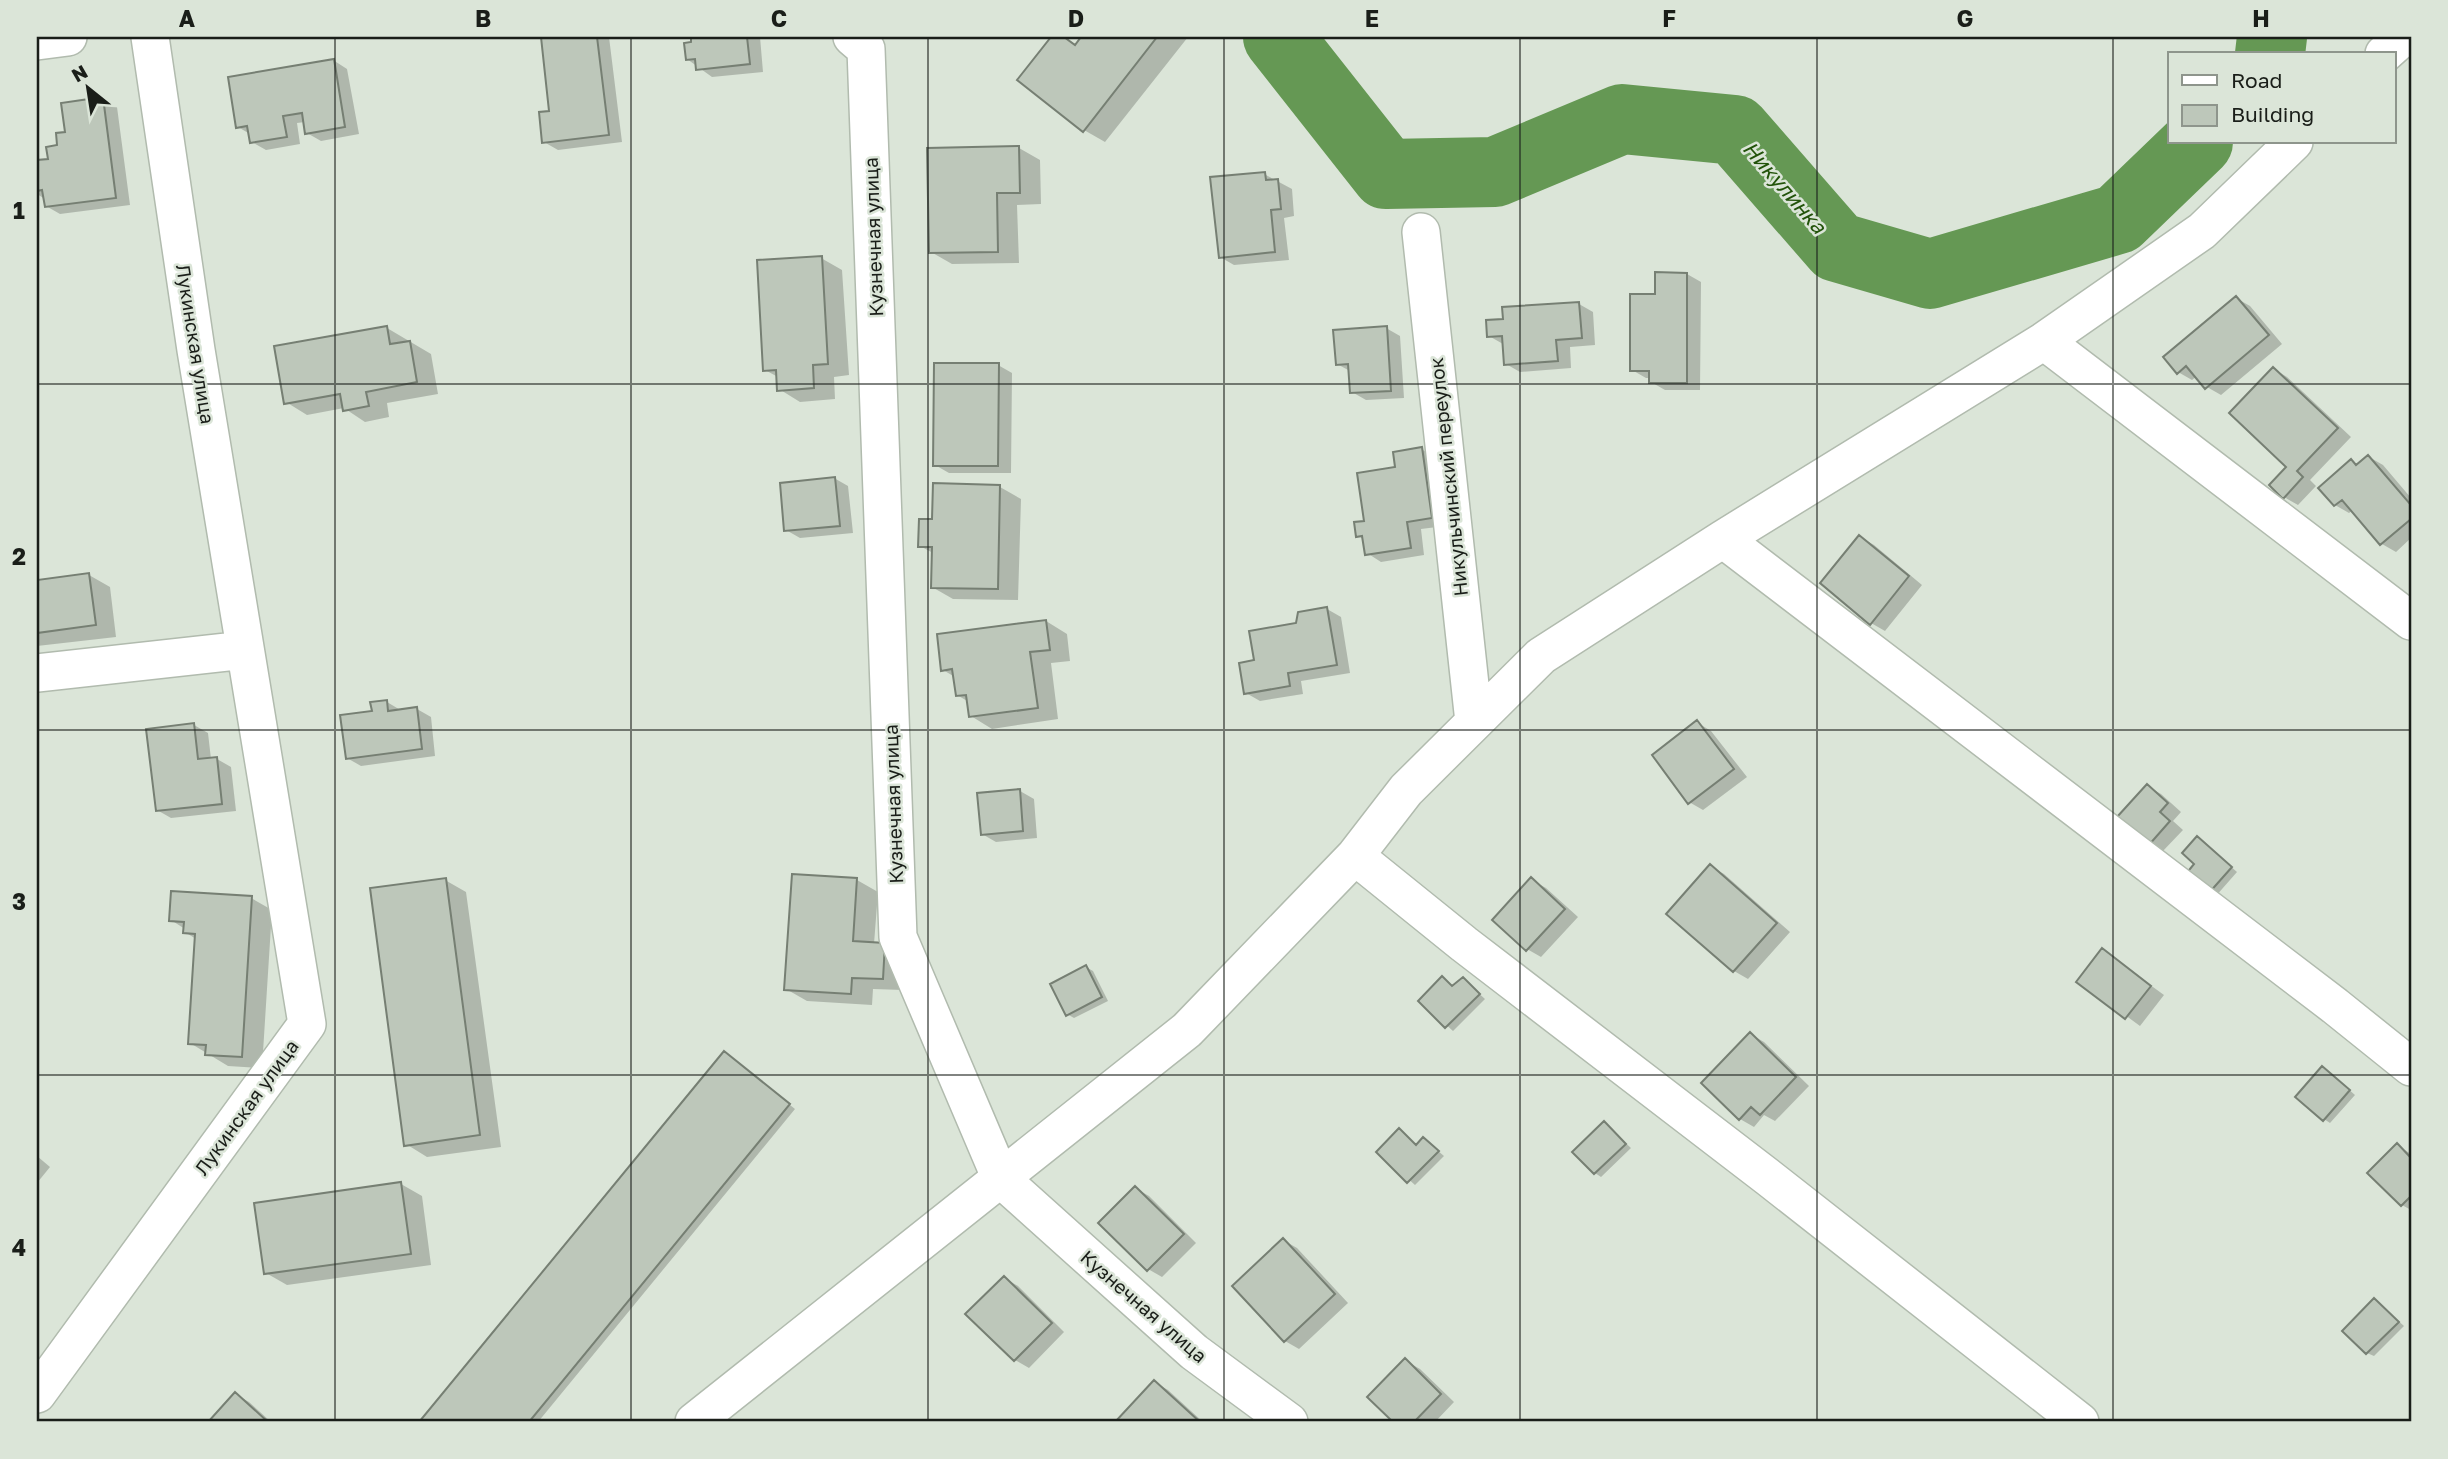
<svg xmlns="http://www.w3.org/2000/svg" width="2448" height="1459" viewBox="0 0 2448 1459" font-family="'Golos Text',sans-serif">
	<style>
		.shadow { fill: #0003 }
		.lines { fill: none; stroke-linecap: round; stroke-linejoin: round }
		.river { stroke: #659854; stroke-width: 70 }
		.building { fill: #bdc7ba; stroke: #767f73; stroke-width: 2 }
		.minor-casing { stroke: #b1bbae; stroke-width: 40 }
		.minor { stroke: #fff; stroke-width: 37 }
		.grid { fill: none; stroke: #1a1e19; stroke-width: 2; stroke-opacity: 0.55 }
		.labels { text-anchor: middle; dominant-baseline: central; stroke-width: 5; stroke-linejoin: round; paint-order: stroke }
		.street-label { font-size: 19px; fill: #1a1e19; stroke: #dbe5d8 }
		.water-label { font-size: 21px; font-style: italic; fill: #22530a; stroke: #dbe5d8 }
		.neatline { fill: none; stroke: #1a1e19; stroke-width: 2.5 }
		.grid-label { font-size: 23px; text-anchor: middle; font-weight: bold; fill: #1a1e19 }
	</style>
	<rect width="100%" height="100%" fill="#dbe5d8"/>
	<path class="shadow" d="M542,37H609L622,142L558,150L544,142L551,112Z
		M692,37H760L763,72L712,77L687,59L693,43Z
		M1053,37H1063L1077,45L1084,37H1188L1105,142L1084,130L1019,80Z
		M333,60L347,69L359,134L321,141L307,133L305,122L297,123L300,144L266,150L252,142L250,134L238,127Z
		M103,99L117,107L130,205L60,214L46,206L45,199L37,194V162L50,160L67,133Z
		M1019,148L1040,160L1041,204L1017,205L1019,263L952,264L931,252Z
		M1264,174L1292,189L1294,216L1284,218L1289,260L1234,265L1220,257Z
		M821,258L842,270L849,375L834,377L835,399L800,402L779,389L778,377L765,370Z
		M1657,274H1687L1701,282L1700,390H1665L1651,382V378H1646L1632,370L1657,295Z
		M2236,298L2250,306L2282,344L2221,395L2207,387L2197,376L2192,380L2178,372Z
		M1579,304L1593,312L1595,345L1570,347L1571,368L1520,372L1506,364L1503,344L1489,336L1505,321Z
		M387,328L431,354L438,394L387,403L389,417L365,422L344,408L307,415L286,402Z
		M1386,328L1400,336L1404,398L1366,400L1352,392L1350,371L1337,364Z
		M998,365L1012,373L1011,473H949L935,465Z
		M2274,369L2287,377L2351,437L2310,480L2316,486L2298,505L2284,497L2288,467Z
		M1421,449L1435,457L1445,526L1421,529L1424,555L1381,562L1367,553L1365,540L1357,535L1397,469Z
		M2369,457L2383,465L2411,498V538L2396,552L2382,544L2353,510L2349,513L2335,505L2351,461L2358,465Z
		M834,478L848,486L853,533L800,538L786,530Z
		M1000,487L1021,499L1018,600L953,599L932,587L933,553L920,546L933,521Z
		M1860,537L1874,545L1922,585L1885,631L1871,623Z
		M89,575L110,587L116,637L37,646V581Z
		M1327,609L1341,617L1350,673L1301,681L1303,694L1260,701L1246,693L1297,625Z
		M1046,621L1067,634L1070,661L1051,663L1058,719L992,729L971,716L969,702L957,695L955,677L943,670Z
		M387,702L402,711L417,709L431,717L435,756L361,766L347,758L374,713Z
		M1698,723L1711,731L1747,777L1703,810L1689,802Z
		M194,725L208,733L211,759H217L231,767L236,811L171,818L157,810Z
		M2147,786L2161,794L2181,812L2173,821L2183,830L2162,852L2119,817Z
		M1020,791L1034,799L1037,838L996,842L982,834Z
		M2203,842L2237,872L2215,897L2197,864Z
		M1710,866L1724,874L1790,932L1748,979L1734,971L1668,914Z
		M445,880L466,892L501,1147L427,1157L406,1144Z
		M857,880L878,892L874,944L885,945L903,990L873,989L872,1005L807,1001L786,989Z
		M1532,880L1546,888L1578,917L1541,957L1527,949Z
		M251,898L272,910L262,1068L228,1066L190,1043L196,939L185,932V929L171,920Z
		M2102,950L2164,995L2140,1026L2079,981Z
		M1086,967L1093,971L1108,1001L1074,1018L1067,1014Z
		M1442,978L1454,987L1463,979L1485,999L1453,1031L1420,1001Z
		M1750,1034L1764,1042L1809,1086L1775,1121L1764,1115L1754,1127L1740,1119Z
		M725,1053L795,1109L538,1422H422Z
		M2329,1072L2355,1095L2330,1123L2324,1119Z
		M1605,1124L1631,1148L1601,1177L1595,1173Z
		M1399,1131L1417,1146L1424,1139L1444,1156L1415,1185L1378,1152Z
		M2397,1145L2411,1154V1210L2402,1205L2370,1173Z
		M37,1156L50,1167L37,1183Z
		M401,1184L422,1196L431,1265L287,1285L266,1273Z
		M1135,1188L1149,1196L1196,1243L1162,1277L1148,1269Z
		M1283,1240L1297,1248L1348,1303L1299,1349L1285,1341L1234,1286Z
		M1004,1278L1018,1286L1064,1332L1029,1368L1015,1360Z
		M2375,1300L2404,1326L2374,1356L2367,1353Z
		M1406,1361L1420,1369L1454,1402L1435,1422H1395L1370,1397Z
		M1154,1382L1168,1390L1203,1422H1117Z
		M235,1394L249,1402L271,1422H210Z"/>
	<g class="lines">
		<path class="river" d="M1278,37L1386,174L1495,172L1622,119L1735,130L1837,247L1930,274L2118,219L2198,142
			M2270,54L2272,37"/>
	</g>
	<path class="building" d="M541,37H597L609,135L542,143L539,112L549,111Z
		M691,37H747L750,64L696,70L695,59L686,60L684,43L691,42Z
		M1051,37H1064L1075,45L1081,37H1157L1083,132L1017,80Z
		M334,59L345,127L305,134L302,113L283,116L287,137L250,143L247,126L236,128L228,77Z
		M103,97L116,198L45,207L42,190L37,191V160L48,159L46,147L57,145L56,133L65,132L61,103Z
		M1019,146L1020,193H997L998,252L929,253L927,148Z
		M1265,172L1266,180L1278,179L1281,209L1271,210L1275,252L1219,258L1210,177Z
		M822,256L828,364L813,365L814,388L777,391L776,370L763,371L757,260Z
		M1655,272L1687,273V383H1649V371H1630V294H1655Z
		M2236,296L2269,335L2205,389L2186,366L2177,374L2163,357Z
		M1579,302L1582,338L1556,340L1558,361L1504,365L1502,336L1487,337L1486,320L1503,319L1502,307Z
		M387,326L390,344L410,341L417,382L366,392L369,406L343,411L340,394L284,404L274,346Z
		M1387,326L1391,391L1350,393L1348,364L1336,365L1333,330Z
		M934,363H999L998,466H933Z
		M2273,367L2338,428L2297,471L2303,477L2283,499L2269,485L2286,467L2229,413Z
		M1422,447L1432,518L1407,522L1411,548L1365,555L1362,536L1356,537L1354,522L1364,521L1357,473L1395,467L1393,452Z
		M2368,455L2411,505V519L2380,545L2342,500L2334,506L2318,488L2351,459L2356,465Z
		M835,477L840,526L784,531L780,483Z
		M933,483L1000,485L998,589L931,588L932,547H918L919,519H932Z
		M1859,535L1909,576L1870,625L1820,583Z
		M89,573L96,625L37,633V580Z
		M1327,607L1337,665L1288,673L1290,686L1244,694L1239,663L1254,660L1249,631L1296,623L1298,612Z
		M1046,620L1050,650L1030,652L1038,708L969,717L966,695L956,696L952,669L941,671L937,634Z
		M387,700L388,711L417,707L422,749L346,759L340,715L372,711L370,702Z
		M1697,720L1734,769L1688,804L1652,755Z
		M194,723L198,759L217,757L222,804L156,811L146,729Z
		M2147,784L2168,803L2160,812L2170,821L2148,846L2117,817Z
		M1020,789L1023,831L981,835L977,793Z
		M2197,836L2232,867L2208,894L2185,875L2194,864L2182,853Z
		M1710,864L1777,923L1733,972L1666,914Z
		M792,874L857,878L853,941L885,943L883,979L852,978L851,994L784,990Z
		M1531,877L1565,909L1526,951L1492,920Z
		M446,878L480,1135L404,1146L370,888Z
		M171,891L252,896L242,1057L205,1055L206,1045L188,1044L195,934L183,933L184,922L169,921Z
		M2102,948L2151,986L2125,1019L2076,982Z
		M1086,965L1102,997L1066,1016L1050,984Z
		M1442,976L1452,986L1463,977L1480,994L1445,1028L1418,1001Z
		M1750,1032L1796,1077L1760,1115L1751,1107L1739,1120L1701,1083Z
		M724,1051L790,1104L529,1422H419Z
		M2322,1066L2350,1090L2323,1121L2295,1097Z
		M1604,1121L1626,1144L1594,1174L1572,1152Z
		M1399,1128L1416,1145L1423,1137L1439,1151L1407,1183L1376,1152Z
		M2397,1143L2411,1158V1196L2401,1206L2367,1173Z
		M401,1182L411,1254L264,1274L254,1203Z
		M1135,1186L1184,1234L1147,1271L1098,1223Z
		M1283,1238L1335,1294L1284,1342L1232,1286Z
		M1004,1276L1052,1323L1014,1361L965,1314Z
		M2374,1298L2399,1322L2366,1354L2342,1331Z
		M1405,1358L1441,1394L1414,1422H1393L1367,1397Z
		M1154,1380L1200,1422H1115Z
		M235,1392L268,1422H208Z"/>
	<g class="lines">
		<g class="minor-casing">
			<path id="minor" d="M852,37L866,49L898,937L1001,1179L1194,1352L1289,1422
				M37,41L68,37
				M2384,54L2403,37
				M1421,232L1474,722
				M2044,341L2411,621
				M1723,539L2335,1006L2411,1067
				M37,673L245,650
				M1355,856L1464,944L1769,1178L2080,1422
				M37,1394L307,1024L196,350L150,37
				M694,1422L1187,1030L1355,856L1406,790L1541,656L1723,539L2044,341L2202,231L2294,142"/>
		</g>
		<use href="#minor" class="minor"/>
	</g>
	<path class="grid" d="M335,37V1422M631,37V1422M928,37V1422M1224,37V1422M1520,37V1422M1817,37V1422M2113,37V1422M37,384H2411M37,730H2411M37,1075H2411"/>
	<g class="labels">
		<g class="street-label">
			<text transform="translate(873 237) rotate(-92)">Кузнечная улица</text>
			<text transform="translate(196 344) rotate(81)">Лукинская улица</text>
			<text transform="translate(1448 477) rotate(-96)">Никульчинский переулок</text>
			<text transform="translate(893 804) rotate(-92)">Кузнечная улица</text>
			<text transform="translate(246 1107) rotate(-54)">Лукинская улица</text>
			<text transform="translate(1144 1306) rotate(41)">Кузнечная улица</text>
		</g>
		<g class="water-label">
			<text transform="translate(1785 187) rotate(49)">Никулинка</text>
		</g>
	</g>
	<rect width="2448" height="1459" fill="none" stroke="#dbe5d8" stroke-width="77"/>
	<rect x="2168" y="52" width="228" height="91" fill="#dbe5d8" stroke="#8e958c" stroke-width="2"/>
	<rect x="2182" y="75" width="35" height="10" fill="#ffffff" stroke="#8e958c" stroke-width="2"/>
	<text x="2231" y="88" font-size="21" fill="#1a1e19">Road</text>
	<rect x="2182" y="105" width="35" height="21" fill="#bdc7ba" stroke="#8e958c" stroke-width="2"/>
	<text x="2231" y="122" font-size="21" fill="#1a1e19">Building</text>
	<g transform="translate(88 88) rotate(330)" stroke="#dbe5d8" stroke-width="5" paint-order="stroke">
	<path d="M0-5L12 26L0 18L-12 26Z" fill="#1a1e19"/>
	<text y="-10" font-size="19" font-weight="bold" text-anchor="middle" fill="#1a1e19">N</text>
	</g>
	<rect x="38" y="38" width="2372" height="1382" class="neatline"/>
	<g class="grid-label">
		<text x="187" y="27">A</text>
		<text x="483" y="27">B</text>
		<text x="779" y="27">C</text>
		<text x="1076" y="27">D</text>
		<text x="1372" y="27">E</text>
		<text x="1669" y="27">F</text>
		<text x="1965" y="27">G</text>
		<text x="2261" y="27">H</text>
		<text x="19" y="219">1</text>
		<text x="19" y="565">2</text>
		<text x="19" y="910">3</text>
		<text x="19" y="1256">4</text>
	</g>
</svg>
